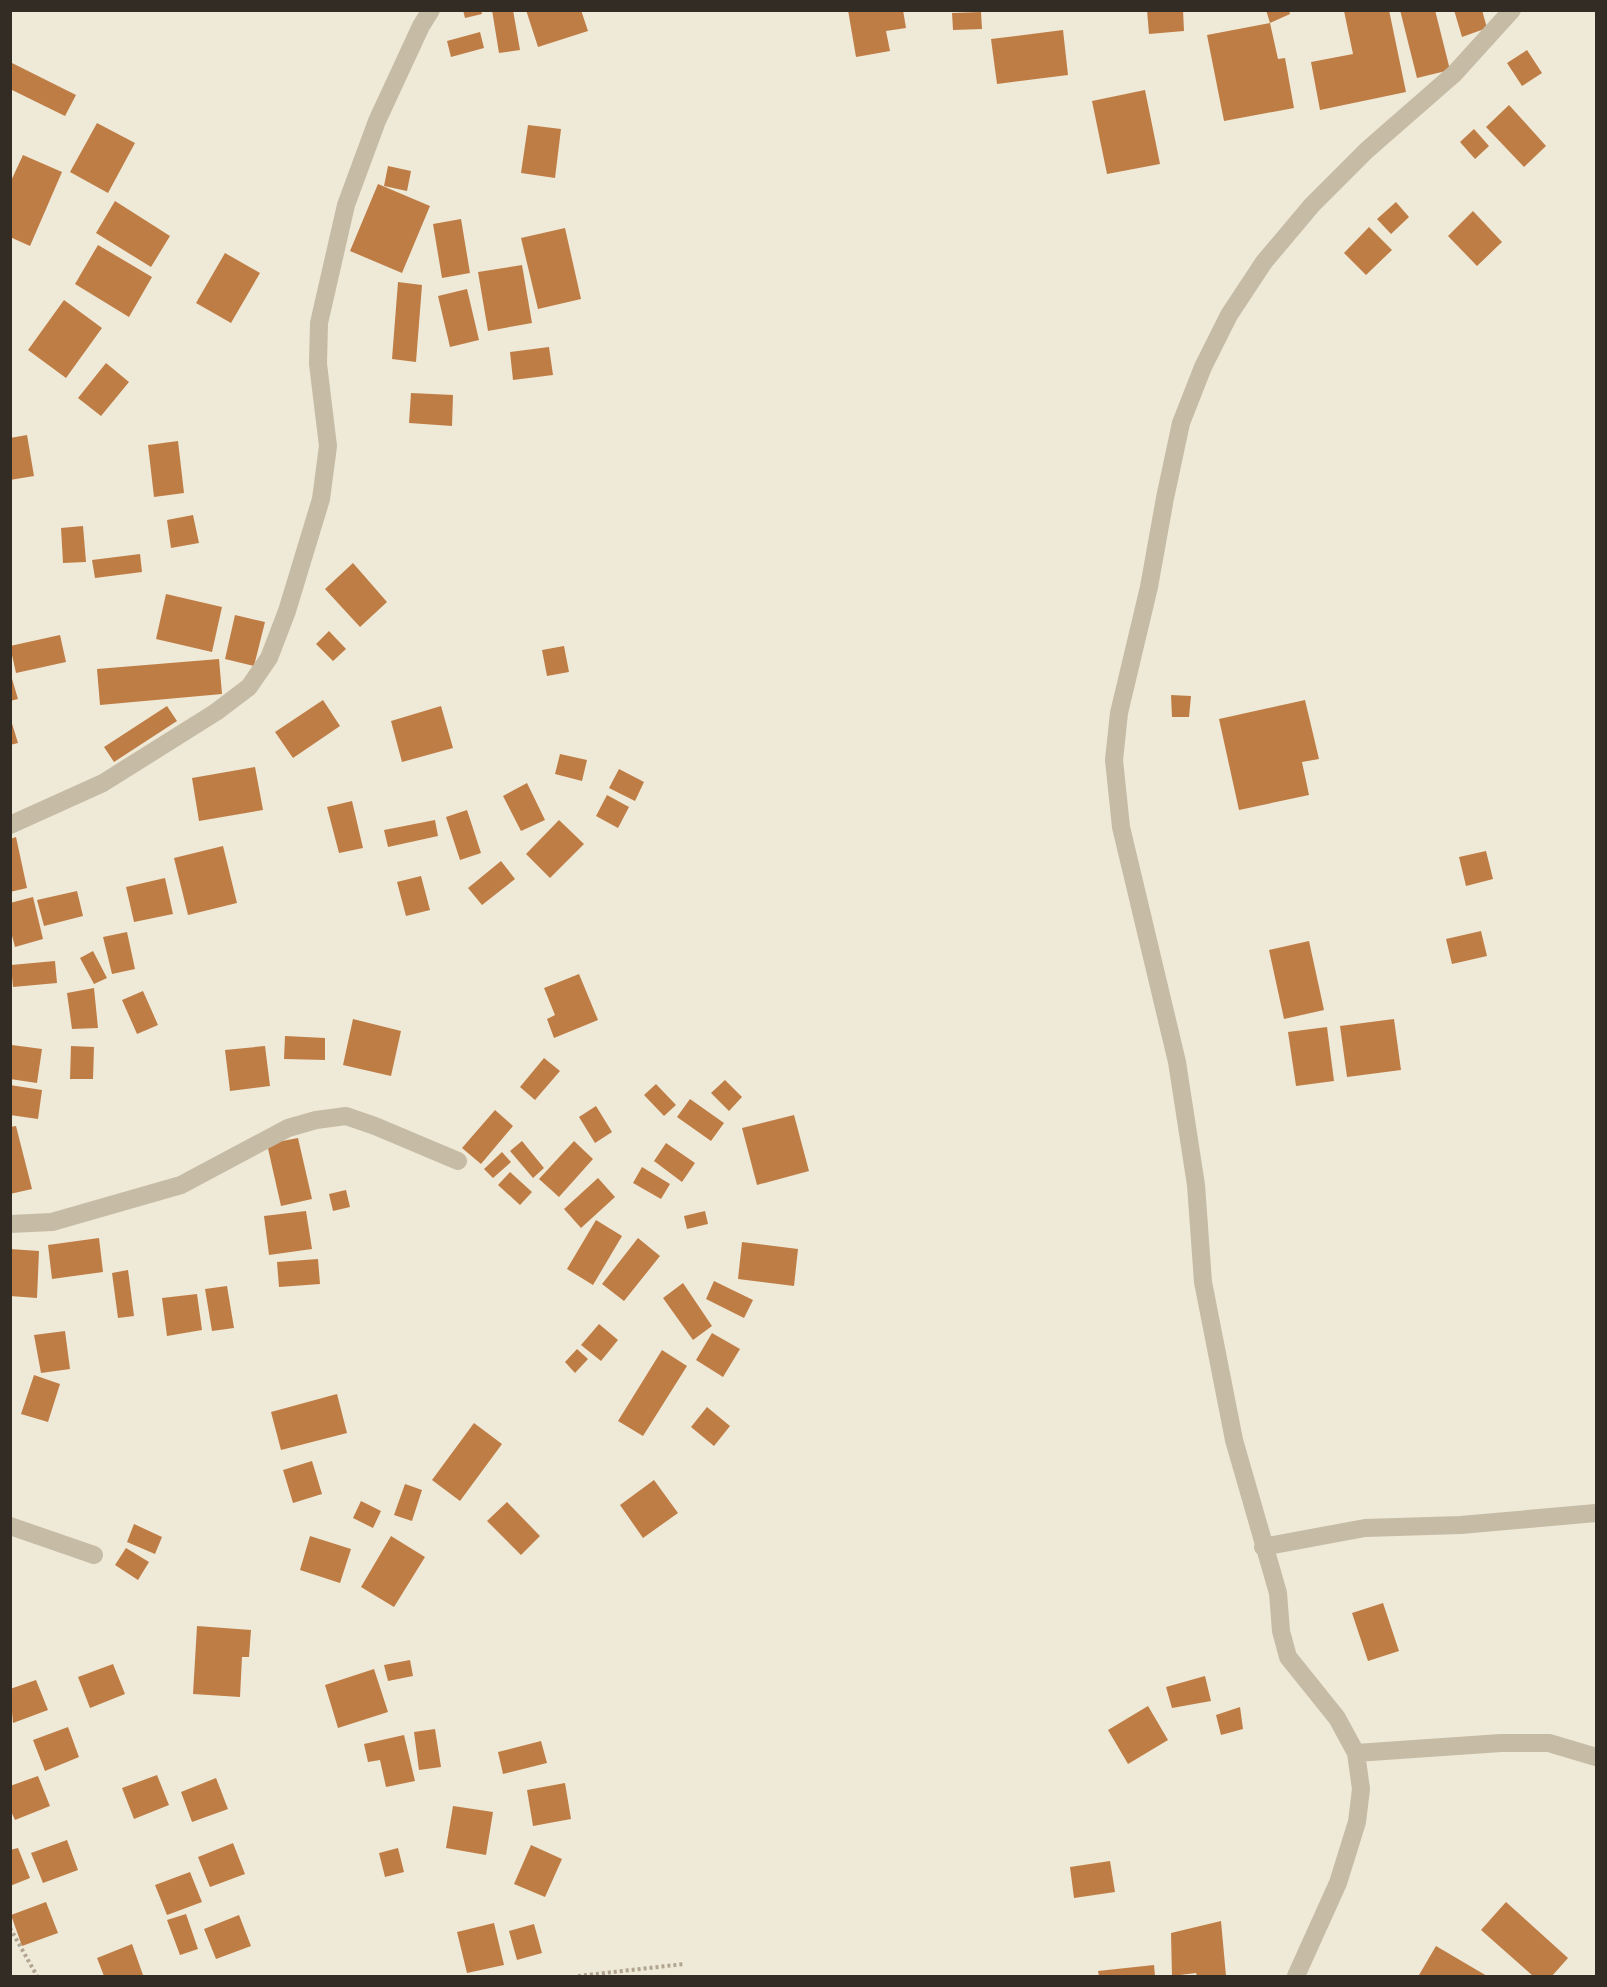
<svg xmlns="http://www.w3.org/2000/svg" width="1607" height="1987" viewBox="0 0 1607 1987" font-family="Ubuntu,sans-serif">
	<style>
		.building { fill: #bf7d46 }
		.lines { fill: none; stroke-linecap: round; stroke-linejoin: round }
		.path { stroke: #b1a58f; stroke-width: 4; stroke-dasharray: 3 3; stroke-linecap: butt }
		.minor { stroke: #c6bba4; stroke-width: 18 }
	</style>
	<rect width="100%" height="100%" fill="#efe9d7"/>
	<path class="building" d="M463,10H481L482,14L465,18Z
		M492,10H513L520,50L499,53Z
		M526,10H581L588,31L538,47Z
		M848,10H903L906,28L886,31L890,51L856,57Z
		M1147,10H1183L1184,31L1149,34Z
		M1266,10H1289L1290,14L1270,23Z
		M1389,10L1406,92L1320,110L1311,62L1353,54L1344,11Z
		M1400,10H1435L1450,70L1417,78Z
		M1454,10H1482L1487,28L1462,37Z
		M981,12L982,29L953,30L952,13Z
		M1270,23L1278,59L1285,58L1294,108L1224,121L1207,35Z
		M1063,30L1068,75L997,84L991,39Z
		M480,32L484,48L451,57L447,41Z
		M1527,50L1542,73L1522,86L1507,63Z
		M10,62L76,95L65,116L10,89Z
		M1145,90L1160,164L1107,174L1092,101Z
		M1509,105L1546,146L1524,167L1486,127Z
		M97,123L135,143L108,193L70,172Z
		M528,125L561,129L555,178L521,173Z
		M1474,129L1489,146L1475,159L1460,142Z
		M23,155L62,172L30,246L10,237V183Z
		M388,166L411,171L407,191L384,186Z
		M378,184L430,206L402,273L350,251Z
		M115,201L170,236L151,267L96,233Z
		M1396,202L1409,217L1391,234L1377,219Z
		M1473,211L1502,242L1477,266L1448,236Z
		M461,219L470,273L442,278L433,224Z
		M1369,227L1392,250L1366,275L1344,253Z
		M565,228L581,299L538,309L521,238Z
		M98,245L152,277L129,317L75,284Z
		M225,253L260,273L231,323L196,303Z
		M522,265L532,323L488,331L478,272Z
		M398,282L422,285L416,362L392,359Z
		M467,289L479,340L450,347L438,296Z
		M64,300L102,328L66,378L28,350Z
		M549,347L553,375L513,380L510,352Z
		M106,363L129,382L101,416L78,398Z
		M411,393L453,395L452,426L409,423Z
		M27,435L34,476L10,480V438Z
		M178,441L184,493L154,497L148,445Z
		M193,515L199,543L171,548L167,520Z
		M83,526L86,562L63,563L61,528Z
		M140,554L142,572L95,578L92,560Z
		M353,563L387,602L360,627L325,589Z
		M166,594L222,607L212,652L156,639Z
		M235,615L265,622L254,666L225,659Z
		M329,631L346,649L333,661L316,644Z
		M60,635L66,662L16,673L10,646Z
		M564,646L569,672L547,676L542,650Z
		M219,659L222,694L100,705L97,669Z
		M10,672L18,699L10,701Z
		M1171,695L1191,696L1189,717H1172Z
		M323,700L340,726L293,758L275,732Z
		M1305,700L1319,759L1302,762L1309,795L1239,810L1219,719Z
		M167,706L177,721L114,762L104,747Z
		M441,706L453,748L402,762L391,721Z
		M10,717L18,743L10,745Z
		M560,754L587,760L582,781L555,774Z
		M255,767L263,810L199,821L192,778Z
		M619,769L644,782L635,801L609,788Z
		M527,783L545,820L521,831L503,796Z
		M607,795L629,807L618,828L596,816Z
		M352,801L363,848L339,853L327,807Z
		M467,810L481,853L460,860L446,817Z
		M435,820L438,836L388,847L384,830Z
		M559,820L584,844L550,878L526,854Z
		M16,837L27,888L10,892V839Z
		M223,846L237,903L188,915L174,858Z
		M1486,851L1493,879L1466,886L1459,857Z
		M501,861L515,879L482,905L468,888Z
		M421,876L430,910L406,916L397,882Z
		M165,878L173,914L134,922L126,887Z
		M77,891L83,916L44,926L37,900Z
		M33,897L43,939L15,947L10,928V903Z
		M1481,931L1487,956L1452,964L1446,939Z
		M127,932L135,969L112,974L103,937Z
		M1309,941L1324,1010L1284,1019L1269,950Z
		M93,951L107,978L94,984L80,958Z
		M55,961L57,983L13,987L11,965Z
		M579,974L598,1020L554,1038L547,1019L555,1015L544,988Z
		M94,988L98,1028L72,1029L67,993Z
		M143,991L158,1025L137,1034L122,1000Z
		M353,1019L401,1031L391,1076L343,1065Z
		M1394,1019L1401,1070L1347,1077L1340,1026Z
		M1327,1027L1334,1081L1296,1086L1288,1032Z
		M285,1036L325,1038V1060L284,1059Z
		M12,1045L42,1049L37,1083L10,1079Z
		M71,1046L94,1047L93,1079H70Z
		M265,1046L270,1086L230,1091L225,1050Z
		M544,1058L560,1071L535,1100L520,1087Z
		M725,1080L742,1097L729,1111L711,1093Z
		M656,1084L676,1105L664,1116L644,1095Z
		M10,1085L42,1090L38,1119L10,1115Z
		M690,1099L724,1123L711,1141L677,1117Z
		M596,1106L612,1132L595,1143L579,1117Z
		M495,1110L513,1126L481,1164L462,1148Z
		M794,1115L809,1171L757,1185L742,1128Z
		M16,1126L32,1189L10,1194V1127Z
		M298,1138L312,1199L281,1206L267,1144Z
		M522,1141L544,1168L533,1178L510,1151Z
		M574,1141L593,1159L559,1197L539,1179Z
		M666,1143L695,1163L682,1182L654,1161Z
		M502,1152L511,1162L493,1178L484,1169Z
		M642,1167L670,1184L661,1199L633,1183Z
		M510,1172L532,1192L520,1205L498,1185Z
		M598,1178L615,1197L581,1228L564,1209Z
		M346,1190L350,1207L333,1211L329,1194Z
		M306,1211L312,1249L269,1255L264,1216Z
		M705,1211L708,1224L687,1229L684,1216Z
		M596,1220L622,1236L593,1285L567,1269Z
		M99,1238L103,1272L52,1279L48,1245Z
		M638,1238L660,1256L624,1301L602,1284Z
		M742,1242L798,1249L794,1286L738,1279Z
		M10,1249L39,1251L37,1298L10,1296Z
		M318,1259L320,1284L279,1287L277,1262Z
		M128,1270L134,1316L118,1318L112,1273Z
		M714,1281L753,1300L744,1318L706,1299Z
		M683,1283L712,1326L693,1340L663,1298Z
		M227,1286L234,1328L212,1331L205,1289Z
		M197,1294L202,1330L167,1336L162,1298Z
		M599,1324L618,1340L601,1361L581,1345Z
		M65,1331L70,1369L41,1373L34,1335Z
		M712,1333L740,1349L723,1377L696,1360Z
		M577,1349L588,1359L575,1373L565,1362Z
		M662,1350L687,1366L643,1436L618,1421Z
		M34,1375L60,1384L48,1422L21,1414Z
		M337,1394L347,1433L281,1450L271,1412Z
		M707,1407L730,1426L714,1446L691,1427Z
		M474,1423L502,1444L460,1501L432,1480Z
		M312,1461L322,1494L293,1503L283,1470Z
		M654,1480L678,1513L643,1538L620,1505Z
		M405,1484L422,1490L412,1521L394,1515Z
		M361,1501L381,1511L373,1528L353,1518Z
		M507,1502L540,1536L521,1555L487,1521Z
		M134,1524L162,1537L155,1554L127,1542Z
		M310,1536L351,1549L340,1583L300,1570Z
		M391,1536L425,1557L394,1607L361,1587Z
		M126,1548L149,1562L138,1580L115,1565Z
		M1383,1603L1399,1651L1368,1661L1352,1613Z
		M197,1626L251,1630L249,1657H242L240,1697L193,1694Z
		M410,1660L413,1676L388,1681L384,1665Z
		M113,1664L125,1694L90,1708L78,1677Z
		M374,1669L388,1712L338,1728L325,1685Z
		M1205,1676L1211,1701L1172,1708L1166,1687Z
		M36,1680L48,1710L13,1723L10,1689Z
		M1148,1706L1168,1740L1128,1764L1108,1730Z
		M1240,1707L1243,1729L1221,1735L1216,1715Z
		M68,1727L79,1757L45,1771L33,1740Z
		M435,1729L441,1767L419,1770L414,1732Z
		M404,1735L415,1781L386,1787L380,1760L368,1762L364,1744Z
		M541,1741L547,1763L503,1774L498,1752Z
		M157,1775L169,1805L134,1819L122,1788Z
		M38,1776L50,1806L15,1820L10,1809V1786Z
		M216,1778L228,1809L192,1822L181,1792Z
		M565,1783L571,1819L533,1826L527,1790Z
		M453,1806L493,1812L486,1855L446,1848Z
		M67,1840L78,1870L43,1883L31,1853Z
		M233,1843L245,1874L210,1887L198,1857Z
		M531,1845L562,1859L545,1897L514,1884Z
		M18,1848L30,1878L10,1886V1850Z
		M398,1848L404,1872L385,1877L379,1853Z
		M1110,1861L1115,1892L1074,1898L1070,1867Z
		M190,1872L202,1902L167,1915L155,1885Z
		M46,1902L58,1933L22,1946L11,1915Z
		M1506,1902L1568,1958L1552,1976H1533L1481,1930Z
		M186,1914L198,1949L180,1955L167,1920Z
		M239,1915L251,1946L216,1959L204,1929Z
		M1221,1921L1226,1976H1197L1196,1973L1172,1976L1171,1933Z
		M494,1923L504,1965L467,1973L457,1932Z
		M534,1924L542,1953L517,1960L509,1931Z
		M132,1944L143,1975L104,1976L97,1958Z
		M1436,1946L1487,1976H1421L1419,1975Z
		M1154,1965L1155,1976H1099L1098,1971Z"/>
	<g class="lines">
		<path class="path" d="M10,1928L37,1976
			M578,1976L684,1964"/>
		<path class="minor" d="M10,825L103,783L216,712L249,687L269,658L287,611L321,499L328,446L318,364L319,323L346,205L377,121L421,26L431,10
			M10,1224L52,1222L181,1185L288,1128L316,1120L346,1116L375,1126L458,1161
			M10,1526L94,1555
			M1263,1547L1365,1528L1461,1525L1596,1513
			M1356,1753L1501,1743H1549L1596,1757
			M1296,1976L1338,1883L1357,1822L1361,1789L1356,1753L1337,1718L1288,1657L1281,1631L1278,1593L1234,1440L1203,1282L1196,1185L1177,1062L1121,827L1114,760L1119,713L1149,587L1165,498L1181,423L1203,367L1229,315L1264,262L1312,205L1367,150L1454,74L1512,10"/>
	</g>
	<rect width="1607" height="1987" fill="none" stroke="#322c25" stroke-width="24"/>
</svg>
